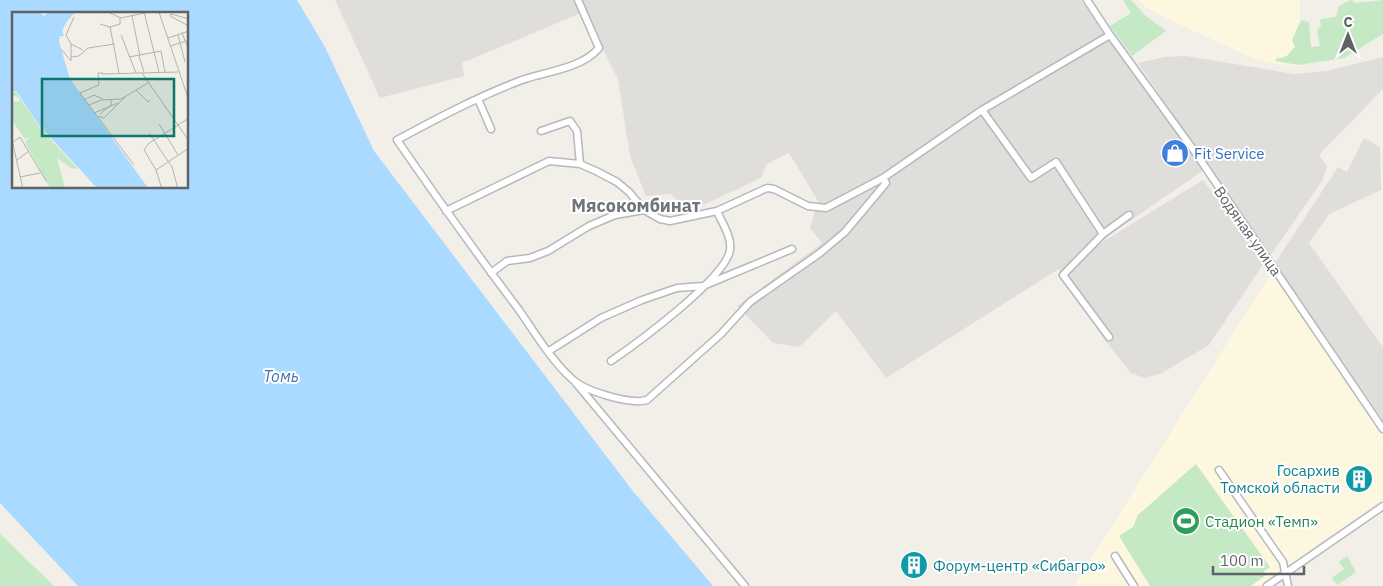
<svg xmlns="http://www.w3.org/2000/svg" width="1383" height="586" viewBox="0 0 1383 586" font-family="'IBM Plex Sans',sans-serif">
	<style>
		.commercial { fill: #fef7e0 }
		.industrial { fill: #e0deda }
		.green { fill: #c5e8c5 }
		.water { fill: #aadaff; fill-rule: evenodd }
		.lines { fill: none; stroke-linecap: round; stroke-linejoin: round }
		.minor-casing { stroke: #b5b8bc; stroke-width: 9 }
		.minor { stroke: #fff; stroke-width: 6 }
		.labels { text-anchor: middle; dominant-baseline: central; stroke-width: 4; stroke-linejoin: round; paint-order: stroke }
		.shop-label { font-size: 15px; fill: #366cbe; stroke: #fff; text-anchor: start }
		.street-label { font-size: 15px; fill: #5f6368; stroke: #fff }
		.culture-label { font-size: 15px; fill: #0d838f; stroke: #fff; text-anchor: end }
		.leisure-label { font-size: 15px; fill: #27864d; stroke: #fff; text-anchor: start }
		.water-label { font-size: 16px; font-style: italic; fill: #4174aa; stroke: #fff }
		.quarter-label { font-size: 18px; font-weight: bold; fill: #70757a; stroke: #fff }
		.inset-road { fill: none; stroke: #b3b3b1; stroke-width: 1 }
		.view { fill: #0f766e; fill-opacity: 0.15; stroke: #0f766e; stroke-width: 2.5 }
		.inset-edge { fill: none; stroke: #5f6368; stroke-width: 2.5 }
	</style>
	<rect width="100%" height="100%" fill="#f1efe8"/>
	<path class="commercial" d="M1138,0H1300V66L1276,64L1255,59L1177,23L1145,7Z
		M1272,272L1383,435V499L1258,586H1074Z"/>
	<path class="industrial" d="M335,0H575L581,13L462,63L464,76L380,98Z
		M582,0H1081L1204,170L1064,266L1203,180L1264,263L1209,345L1162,373L1145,378L1131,373L1104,339L1059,269L886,378L836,311L799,347L773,343L737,306L822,243L810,228L818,201L789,153L767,164L761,178L688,212L671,194L646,196L630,156L618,79L601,46Z
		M1186,56L1294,74L1326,71L1383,57V89L1319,155L1327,167L1322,181L1270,256L1138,63L1165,57Z
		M1364,138L1380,147L1381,190L1329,214L1309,243L1383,347V420L1275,263L1338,167L1347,172Z"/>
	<path class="green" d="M1123,0H1131L1146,16L1166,31L1132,56L1110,26L1131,13Z
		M1351,0L1355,3L1383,0V34L1344,58L1298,65L1275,61L1277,58C1288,59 1288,53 1295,47L1292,40L1301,20L1309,22L1311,47L1320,46L1317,30L1321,26L1320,19L1336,17L1339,6Z
		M1196,464L1270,567L1264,571L1266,575L1251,586H1150L1119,536L1133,527L1138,515Z
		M0,534L54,586H0Z
		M1347,556L1356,572L1337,585L1332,578L1344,569L1339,562Z"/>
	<path class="water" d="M0,0H297L325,47L374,151L632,490L713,586H78L0,503ZM14,14H188V188H14Z"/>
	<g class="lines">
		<g class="minor-casing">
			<path id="minor" d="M578,0L599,48C581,69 547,71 522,80C479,96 438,118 397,140C437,198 477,254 519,310C535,333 551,360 572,379C585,391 630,405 647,400L721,334L750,302L820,253L845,232L886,183L883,178
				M1087,0L1110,35L1195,152L1383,429
				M478,99L491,129
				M982,110L1031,178L1056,162L1103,234L1129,215
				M541,131L570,121L577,131L580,164
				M446,211L549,161L580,164L596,171L617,182L629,192L644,210
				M1103,234L1063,275L1109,337
				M491,273L507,261L530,258L548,251L589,226L615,215L644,210L660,219L670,221L717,211L767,188L774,189L808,206L826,208L883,178L982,110L1110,35
				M549,351L601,318L642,300L677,288L703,286L792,249
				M611,361C636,344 726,278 730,250C732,237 722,223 717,211
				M576,383L745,586
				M1219,470L1283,562L1288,586
				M1115,556L1134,586
				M1267,586L1383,506"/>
		</g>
		<use href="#minor" class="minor"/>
	</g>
	<defs>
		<g id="shop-disc" transform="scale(1.4375)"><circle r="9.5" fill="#3f7fe0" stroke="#fff"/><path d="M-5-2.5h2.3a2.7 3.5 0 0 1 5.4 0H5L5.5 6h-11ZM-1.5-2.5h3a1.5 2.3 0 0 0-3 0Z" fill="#fff"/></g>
		<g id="building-disc" transform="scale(1.4375)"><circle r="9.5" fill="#0f9aa8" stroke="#fff"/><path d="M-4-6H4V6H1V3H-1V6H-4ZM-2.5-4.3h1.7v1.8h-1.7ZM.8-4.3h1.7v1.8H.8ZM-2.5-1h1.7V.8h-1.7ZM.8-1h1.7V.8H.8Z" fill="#fff"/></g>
		<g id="stadium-disc" transform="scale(1.4375)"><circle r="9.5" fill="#2e9e5b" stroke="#fff"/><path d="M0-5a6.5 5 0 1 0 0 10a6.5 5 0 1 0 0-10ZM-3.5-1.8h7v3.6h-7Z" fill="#fff"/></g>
	</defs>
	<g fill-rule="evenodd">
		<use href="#shop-disc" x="1175" y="153"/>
		<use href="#building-disc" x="1359" y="479"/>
		<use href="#stadium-disc" x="1186" y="521"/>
		<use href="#building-disc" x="914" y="565"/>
	</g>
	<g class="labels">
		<g class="shop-label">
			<text x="1194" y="153">Fit Service</text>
		</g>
		<g class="street-label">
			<text transform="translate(1248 231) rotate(55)">Водяная улица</text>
		</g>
		<g class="culture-label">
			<text x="1340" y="470">Госархив<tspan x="1340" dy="17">Томской области</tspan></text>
			<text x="933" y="565" text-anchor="start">Форум-центр «Сибагро»</text>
		</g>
		<g class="leisure-label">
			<text x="1205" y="521">Стадион «Темп»</text>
		</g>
		<g class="water-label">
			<text x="281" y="376">Томь</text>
		</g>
		<g class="quarter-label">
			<text x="636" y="205">Мясокомбинат</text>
		</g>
	</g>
	<g transform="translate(12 12)">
		<rect width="176" height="176" fill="#f1efe8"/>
		<path d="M3,79L29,117L66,157L59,156L45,146L53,176H38L13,130L19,124L13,127L1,110L0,89L7,90V86L0,83Z" fill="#c5e8c5"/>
		<path d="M0,0H27L32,4L36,0H63L54,11L50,19L52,24H48L47,30L58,67L136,176H85L27,113L4,79H0Z" fill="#aadaff"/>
		<path class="inset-road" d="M96,0L109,6L137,0M132,0L147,60M147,0L177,89M159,2L158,4L177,14M159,2L177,7M120,4L128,44M62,5L54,23L59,32L71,38M88,12L98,15L107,61M98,15L108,12V6M170,21L177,39M109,23L124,61M166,23L173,50M156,26L177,19M159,34L177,28M49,37L59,49V32M127,44L132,60M59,45L67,44L76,36L103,32M117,45L149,39L153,60M91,61H86L87,73L68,81L85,104L92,106L114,84M130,61L177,129M90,62L166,60M124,78L136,90L138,88M72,88L82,83L91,87M77,93L89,88L109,87L136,71M82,101L106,91M88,102L99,93V87M86,105L122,153M147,112L166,143M137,121L160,155L166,177M0,128L11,177M1,130L8,125L34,169M5,148L17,139M144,158L177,136M8,165L28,161M150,177L144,158L132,138L136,132L177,106"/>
		<path class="view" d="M30,67H162V124H30Z"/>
		<rect width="176" height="176" class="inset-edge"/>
	</g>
	<g transform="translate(1348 35)" stroke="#ffffff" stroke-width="4" paint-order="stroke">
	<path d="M0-4L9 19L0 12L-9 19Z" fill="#5f6368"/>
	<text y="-8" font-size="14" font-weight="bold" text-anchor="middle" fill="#5f6368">С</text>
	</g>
	<path d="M1213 566v8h91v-8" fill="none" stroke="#5f6368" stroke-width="2.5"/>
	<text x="1220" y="566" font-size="15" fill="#5f6368" stroke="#ffffff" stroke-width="4" paint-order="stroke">100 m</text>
</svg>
